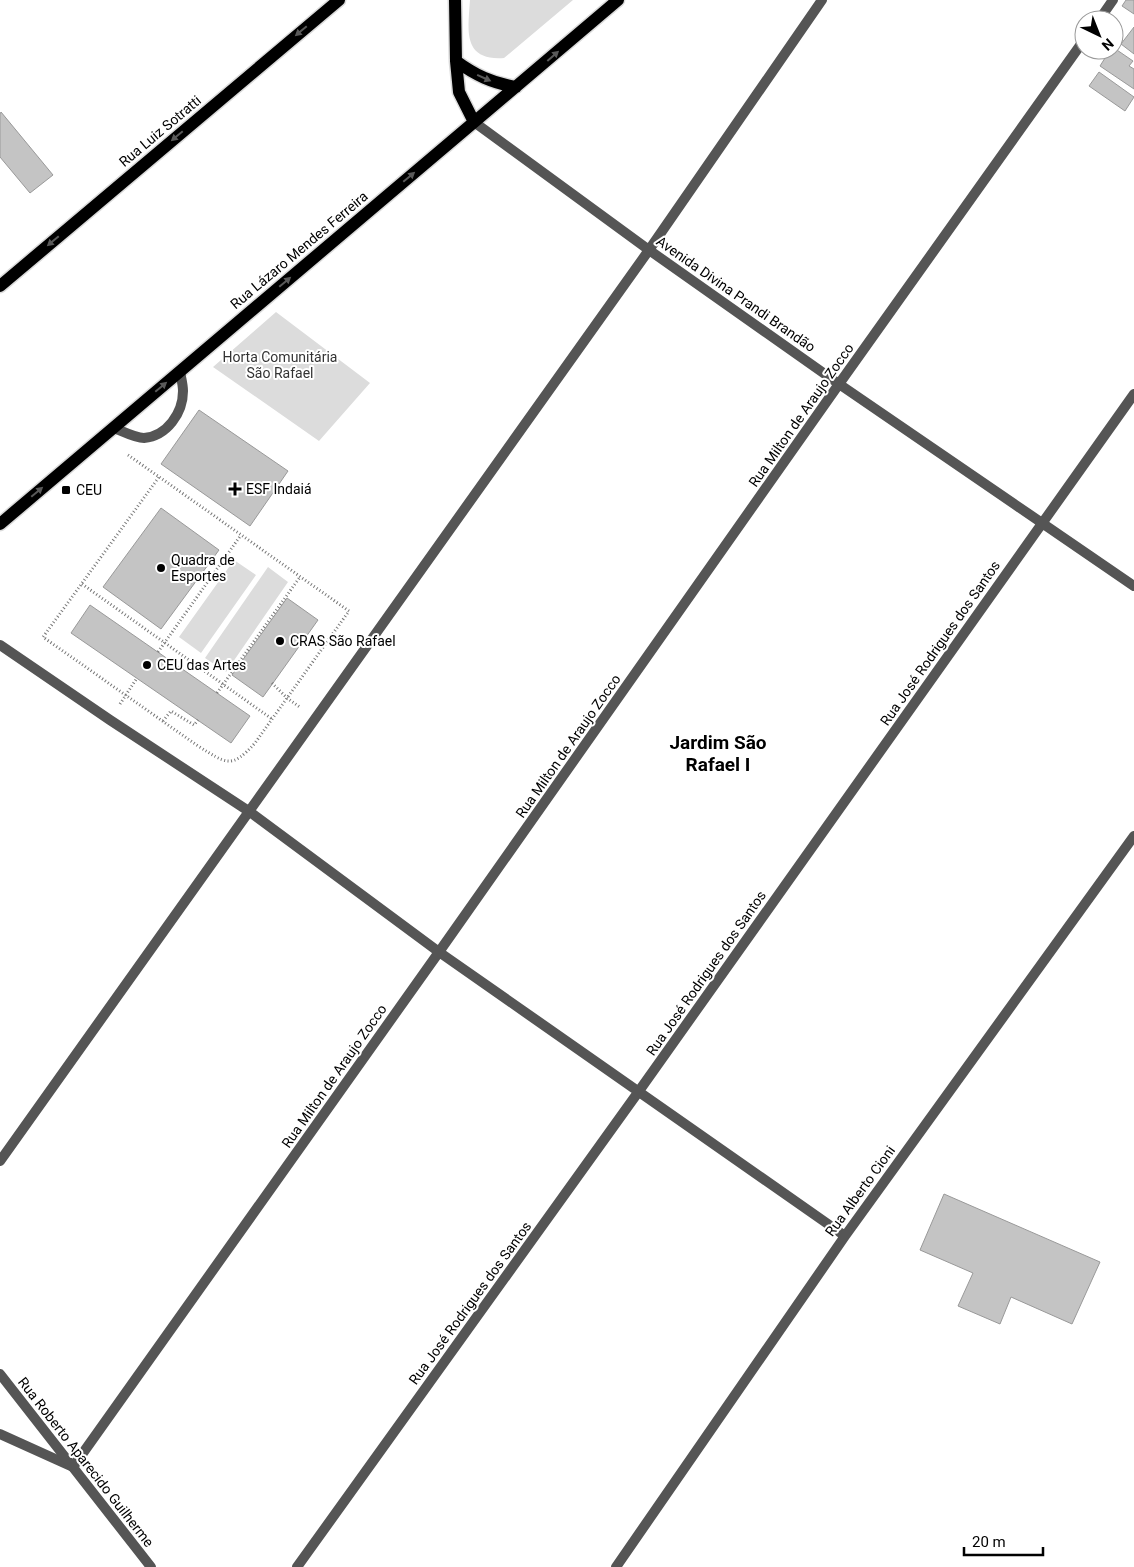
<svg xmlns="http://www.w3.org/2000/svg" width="1134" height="1567" viewBox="0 0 1134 1567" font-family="Roboto,sans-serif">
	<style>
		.green { fill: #dcdcdc }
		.building { fill: #c4c4c4; stroke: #999 }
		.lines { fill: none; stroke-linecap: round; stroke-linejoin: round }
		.primary-casing { stroke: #dbdbdb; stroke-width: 15 }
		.path { stroke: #777; stroke-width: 3; stroke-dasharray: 1 2.5; stroke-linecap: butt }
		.service { stroke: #555; stroke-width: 10 }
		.minor { stroke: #555; stroke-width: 10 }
		.primary { stroke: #000; stroke-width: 12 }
		.oneway { fill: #595959 }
		.poi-dot { fill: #000; stroke: #fff; stroke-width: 2 }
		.labels { text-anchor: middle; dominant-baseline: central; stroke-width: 4; stroke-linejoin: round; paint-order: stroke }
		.street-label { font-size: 14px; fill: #000; stroke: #fff }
		.park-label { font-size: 14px; fill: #333; stroke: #fff }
		.poi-label { font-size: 14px; fill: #000; stroke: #fff; text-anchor: start }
		.district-label { font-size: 19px; font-weight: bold; fill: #000; stroke: #fff }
	</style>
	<rect width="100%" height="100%" fill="#fff"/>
	<path class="green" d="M470,0H573L504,58C462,61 468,30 470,0Z
		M276,312L370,383L319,441L213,367Z
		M234,560L256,575L201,653L179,637Z
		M268,567L288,582L226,672L205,658Z"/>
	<path class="building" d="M1126,0H1134V14L1122,6Z
		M1134,27V54L1121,44Z
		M1114,48L1133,61L1129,66L1134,69V89L1100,66L1110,50H1114Z
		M1099,72L1134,97L1125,111L1089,86Z
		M1,112L53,175L30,193L0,157V114Z
		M199,410L288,471L250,526L161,464Z
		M161,508L219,550L161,629L103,587Z
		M287,598L318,620L263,697L232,675Z
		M90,605L250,716L231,743L71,633Z
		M944,1194L1100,1262L1072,1324L1011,1297L1000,1324L958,1306L973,1273L920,1250Z"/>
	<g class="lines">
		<g class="primary-casing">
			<path id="primary" d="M455,0L456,61L459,92L474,122
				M456,61C475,75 492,83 516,87
				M0,286L339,0
				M0,524L618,0"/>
		</g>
		<path class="path" d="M128,455C202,507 275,559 349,611L255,743C231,770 226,763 198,746L43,637L159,477
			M82,584L272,719
			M158,652L241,535
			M272,683L287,698L301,708
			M217,693L300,577
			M120,704L137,678
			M163,721L171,711L194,725L198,720"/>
		<path class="service" d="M114,428C122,431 135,438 144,438C167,436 183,413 183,391C183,384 181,378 180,371
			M0,1434L73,1467"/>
		<path class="minor" d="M1099,20L1113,0
			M474,122L649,250L839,384L1134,586
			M0,645L110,720L250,812L439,952L845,1236
			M0,1161L649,250L822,0
			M0,1374L151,1567
			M73,1467L439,952L839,384L1084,40
			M297,1567L639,1091L1134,394
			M616,1567L845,1236L1134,836"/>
		<use href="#primary" class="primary"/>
	</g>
	<defs><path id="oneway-solid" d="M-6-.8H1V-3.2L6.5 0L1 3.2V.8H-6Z" transform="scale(1.25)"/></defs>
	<g class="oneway">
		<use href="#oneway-solid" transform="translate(301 31) rotate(140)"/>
		<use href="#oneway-solid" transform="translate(553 56) rotate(-41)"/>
		<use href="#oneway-solid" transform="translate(484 78) rotate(24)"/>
		<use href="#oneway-solid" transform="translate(177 136) rotate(140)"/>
		<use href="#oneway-solid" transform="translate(409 177) rotate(-40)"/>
		<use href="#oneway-solid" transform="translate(53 241) rotate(140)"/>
		<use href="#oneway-solid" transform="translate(285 282) rotate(-40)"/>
		<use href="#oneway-solid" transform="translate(161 387) rotate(-40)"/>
		<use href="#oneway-solid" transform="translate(37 492) rotate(-40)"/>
	</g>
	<g class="poi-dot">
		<path d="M232.5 481.5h5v5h5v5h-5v5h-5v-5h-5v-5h5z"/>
		<rect x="61" y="485" width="10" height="10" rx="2.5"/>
		<circle cx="161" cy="568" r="5"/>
		<circle cx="280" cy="641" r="5"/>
		<circle cx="147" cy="665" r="5"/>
	</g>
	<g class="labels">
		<g class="street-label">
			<text transform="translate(160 131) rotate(-40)">Rua Luiz Sotratti</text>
			<text transform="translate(299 250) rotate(-40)">Rua Lázaro Mendes Ferreira</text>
			<text transform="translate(736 294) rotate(35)">Avenida Divina Prandi Brandão</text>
			<text transform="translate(801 415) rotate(-55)">Rua Milton de Araujo Zocco</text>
			<text transform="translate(940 643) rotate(-55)">Rua José Rodrigues dos Santos</text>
			<text transform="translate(568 746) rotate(-55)">Rua Milton de Araujo Zocco</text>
			<text transform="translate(706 973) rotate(-55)">Rua José Rodrigues dos Santos</text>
			<text transform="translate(334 1076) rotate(-55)">Rua Milton de Araujo Zocco</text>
			<text transform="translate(860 1191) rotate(-54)">Rua Alberto Cioni</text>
			<text transform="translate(470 1303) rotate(-54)">Rua José Rodrigues dos Santos</text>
			<text transform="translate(86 1462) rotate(52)">Rua Roberto Aparecido Guilherme</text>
		</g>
		<g class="park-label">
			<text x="280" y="357">Horta Comunitária<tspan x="280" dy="16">São Rafael</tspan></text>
		</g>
		<g class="poi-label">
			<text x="246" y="489">ESF Indaiá</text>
			<text x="76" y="490">CEU</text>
			<text x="171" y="560">Quadra de<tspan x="171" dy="16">Esportes</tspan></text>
			<text x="290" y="641">CRAS São Rafael</text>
			<text x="157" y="665">CEU das Artes</text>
		</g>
		<g class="district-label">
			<text x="718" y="742">Jardim São<tspan x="718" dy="22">Rafael I</tspan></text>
		</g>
	</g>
	<g transform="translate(1099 35) rotate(137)"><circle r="24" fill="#ffffff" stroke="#999999"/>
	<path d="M0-4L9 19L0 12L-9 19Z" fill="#000000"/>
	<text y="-8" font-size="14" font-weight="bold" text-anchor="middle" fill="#000000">N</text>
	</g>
	<path d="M964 1547v8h79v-8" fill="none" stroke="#000000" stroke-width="2.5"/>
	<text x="972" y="1547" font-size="15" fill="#000000" stroke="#ffffff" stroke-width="4" paint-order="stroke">20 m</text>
</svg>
